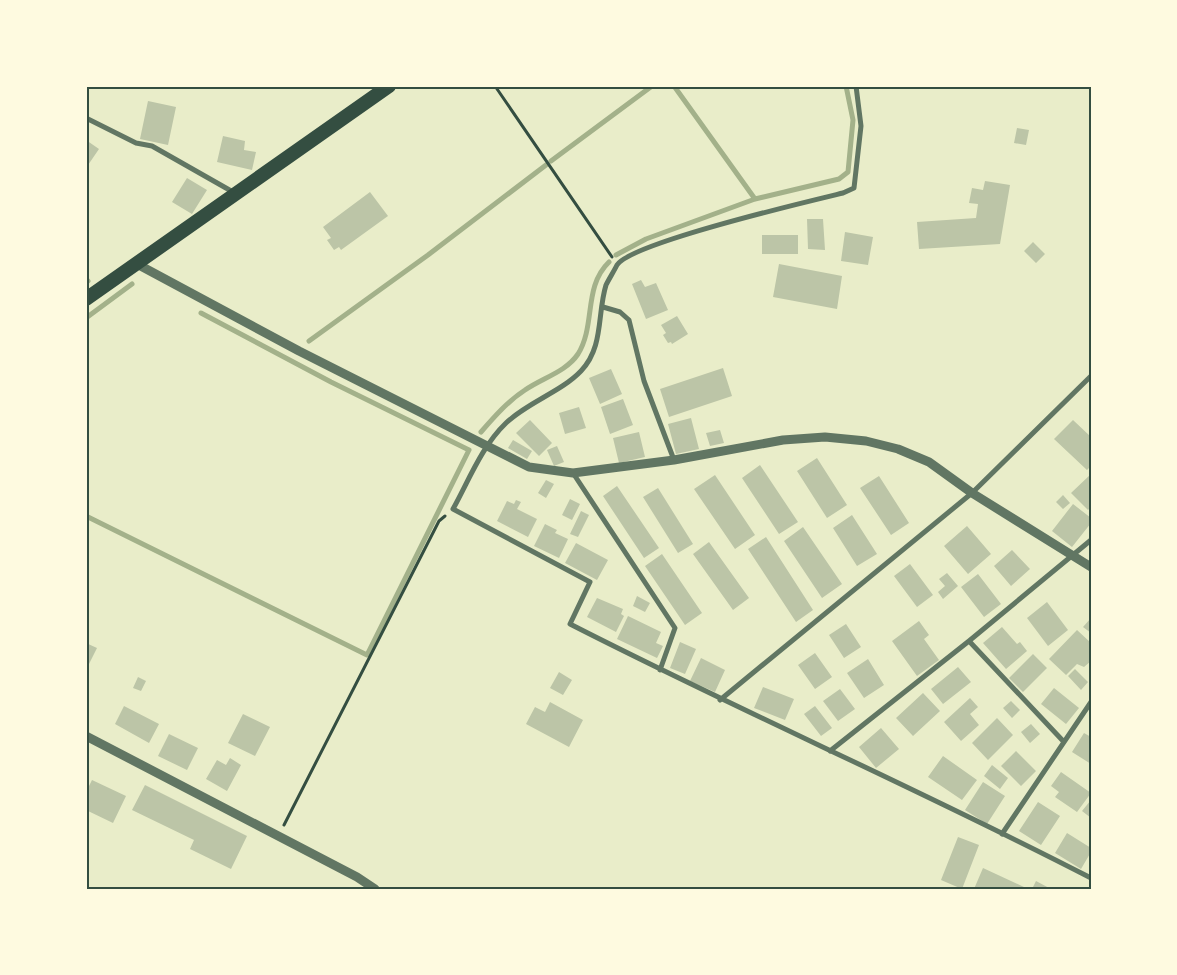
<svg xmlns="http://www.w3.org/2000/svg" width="1177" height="975" viewBox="0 0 1177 975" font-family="Inter,sans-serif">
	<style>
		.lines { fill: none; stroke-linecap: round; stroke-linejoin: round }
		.stream { stroke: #a3b18a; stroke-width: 5 }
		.building { fill: #bcc5a7 }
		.path { stroke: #344e41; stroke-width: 3 }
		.minor { stroke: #617663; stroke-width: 5 }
		.tertiary { stroke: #617663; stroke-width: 9 }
		.trunk { stroke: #344e41; stroke-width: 14 }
		.neatline { fill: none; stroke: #344e41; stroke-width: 2 }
	</style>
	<rect width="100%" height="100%" fill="#e9edc9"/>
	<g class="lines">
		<path class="stream" d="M674,86L755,199
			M551,161L652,86
			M616,255L646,239L755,199L839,179L848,172L853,120L846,86
			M86,279L88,281
			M86,318L132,284
			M309,341L428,255L546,165
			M481,432C494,417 508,401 525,390C542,378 566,372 578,354C596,325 583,287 609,262
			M86,516L367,655L469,450L331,382L201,313"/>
	</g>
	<path class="building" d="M148,101L176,107L168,145L140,139Z
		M1017,128L1029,130L1026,145L1014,143Z
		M223,136L245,141L244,150L256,152L252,170L217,162Z
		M86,140L99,149L86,168Z
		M187,178L207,190L192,214L172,202Z
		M985,181L1010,185L1000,244L919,249L917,222L976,218L978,204L969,203L972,188L983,190Z
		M370,192L388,216L341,250L339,247L334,250L327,240L331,238L323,227Z
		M807,219H823L825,250L808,249Z
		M845,232L873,237L868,265L841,261Z
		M762,235H798V254H762Z
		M1033,242L1045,254L1036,263L1024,251Z
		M779,264L842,276L837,309L773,297Z
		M641,280L645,287L656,283L668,310L646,319L632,284Z
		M677,316L688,334L672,344L671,342L668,343L663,335L666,333L661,325Z
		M723,368L732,396L669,417L660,389Z
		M611,369L622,394L600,404L589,378Z
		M623,399L633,425L610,434L601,407Z
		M579,407L586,428L565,434L559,413Z
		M691,418L699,449L676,454L668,424Z
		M530,420L552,443L539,456L516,433Z
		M1073,420L1091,437V466L1087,470L1054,439Z
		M720,430L724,443L710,446L706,433Z
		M639,432L645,457L619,463L613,438Z
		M513,440L532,451L527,459L508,448Z
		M557,446L564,462L554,466L547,450Z
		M817,458L847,505L827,518L797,471Z
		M760,465L798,522L779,534L742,478Z
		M1091,474V507L1088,510L1071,493Z
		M715,475L755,535L735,549L694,489Z
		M879,476L909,523L891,535L860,488Z
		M546,480L554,484L546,498L538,493Z
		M617,486L659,548L644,558L603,496Z
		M658,488L693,544L678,553L643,497Z
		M1063,495L1070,503L1063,509L1056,502Z
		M570,499L580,504L572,520L562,515Z
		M516,500L521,502L517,509L537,519L528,537L497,521L507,501L514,504Z
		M1073,504L1091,518V523L1072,547L1052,531Z
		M581,511L589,515L578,537L570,534Z
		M852,515L877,554L857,566L833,528Z
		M545,524L557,530L555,533L568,539L559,558L534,546Z
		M967,526L991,554L968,574L944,546Z
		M803,527L842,584L822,598L784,541Z
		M766,537L813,610L796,622L748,549Z
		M709,542L749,598L733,610L693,554Z
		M576,543L608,560L597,580L565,563Z
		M1012,550L1030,569L1011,586L994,566Z
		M662,554L702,613L685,625L645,566Z
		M910,564L933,595L917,607L894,576Z
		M947,573L958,586L943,599L938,592L945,586L939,579Z
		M978,574L1001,604L984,617L961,587Z
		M637,596L650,603L645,612L633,606Z
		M597,598L623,609L621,614L624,616L616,632L587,617Z
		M1047,602L1068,630L1048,646L1027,618Z
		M628,616L661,632L656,643L663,646L657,658L617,639Z
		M1091,618V633L1083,627Z
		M919,621L929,635L924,639L939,660L917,676L892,641Z
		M846,624L861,647L844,658L829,635Z
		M1002,627L1017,644L1020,642L1027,651L1006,669L983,643Z
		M1077,630L1091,643V661L1084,667L1077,664L1066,675L1049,659Z
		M680,642L696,649L685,674L670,668Z
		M86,643L97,648L86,670Z
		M815,653L832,677L815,689L798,665Z
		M1033,654L1047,668L1023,692L1009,678Z
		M701,658L725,670L715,692L690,681Z
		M868,659L884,685L864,698L847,673Z
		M958,667L971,682L943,704L931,689Z
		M1075,669L1088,682L1081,690L1068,676Z
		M559,672L572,680L563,695L550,688Z
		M138,677L146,681L141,691L133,688Z
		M763,687L794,699L785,720L754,708Z
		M1054,688L1079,708L1066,724L1041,704Z
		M840,689L855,709L838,721L823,701Z
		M923,693L940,711L913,736L896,718Z
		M970,698L978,707L970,714L979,725L961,741L944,722Z
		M1011,701L1020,710L1012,718L1003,708Z
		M550,702L583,720L569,747L526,724L535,707L545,712Z
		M124,706L159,724L149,743L115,724Z
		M815,706L832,728L821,736L804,714Z
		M243,714L270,727L255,756L228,743Z
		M997,718L1013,735L988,760L972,743Z
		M1031,724L1040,734L1030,743L1021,732Z
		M881,728L899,749L876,768L859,747Z
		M1084,733L1091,737V764L1072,752Z
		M169,734L198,748L187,770L158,756Z
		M1016,751L1036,771L1021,786L1001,766Z
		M943,756L977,780L962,800L928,777Z
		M230,758L241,765L227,791L206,779L217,760L226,765Z
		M992,765L1008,778L1000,789L984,776Z
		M1061,772L1091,793L1077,812L1055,797L1059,792L1051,786Z
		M92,780L126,796L113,823L86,810V792Z
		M983,782L1005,796L987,824L965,810Z
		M145,785L247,836L231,869L190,849L194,840L132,810Z
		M1091,800V818L1082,811Z
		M1038,802L1060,816L1041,845L1019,831Z
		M1067,833L1091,848V852L1081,869L1055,853Z
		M958,837L979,845L962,889L941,880Z
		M983,868L1024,887L1023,889H974Z
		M1036,881L1051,889H1032Z"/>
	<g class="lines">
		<path class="path" d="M495,86L612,257
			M284,825L439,521L445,516"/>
		<path class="minor" d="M856,86L861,126L854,188L843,193C810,201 631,243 617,265C614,271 609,279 606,285C597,314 604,347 581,371C561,392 528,402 506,423C482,446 469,480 453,509L590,582L570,624C742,712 919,789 1091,878
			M86,118L136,143L152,146L233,192
			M603,307L620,312L629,320L644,381L674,460
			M573,473L675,628L660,670
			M969,641L1064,742
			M720,700L972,493L1091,376
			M830,751L969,641L1091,540
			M1002,834L1091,702"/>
		<path class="tertiary" d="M137,264L299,351L529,467L573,473L674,460L783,440L825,437L866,441L898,449L929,462L972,493L1091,567
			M86,736L357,877L375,889"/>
		<path class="trunk" d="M86,299L389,86"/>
	</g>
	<rect width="1177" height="975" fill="none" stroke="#fefae0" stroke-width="175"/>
	<rect x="88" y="88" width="1002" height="800" class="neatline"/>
</svg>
